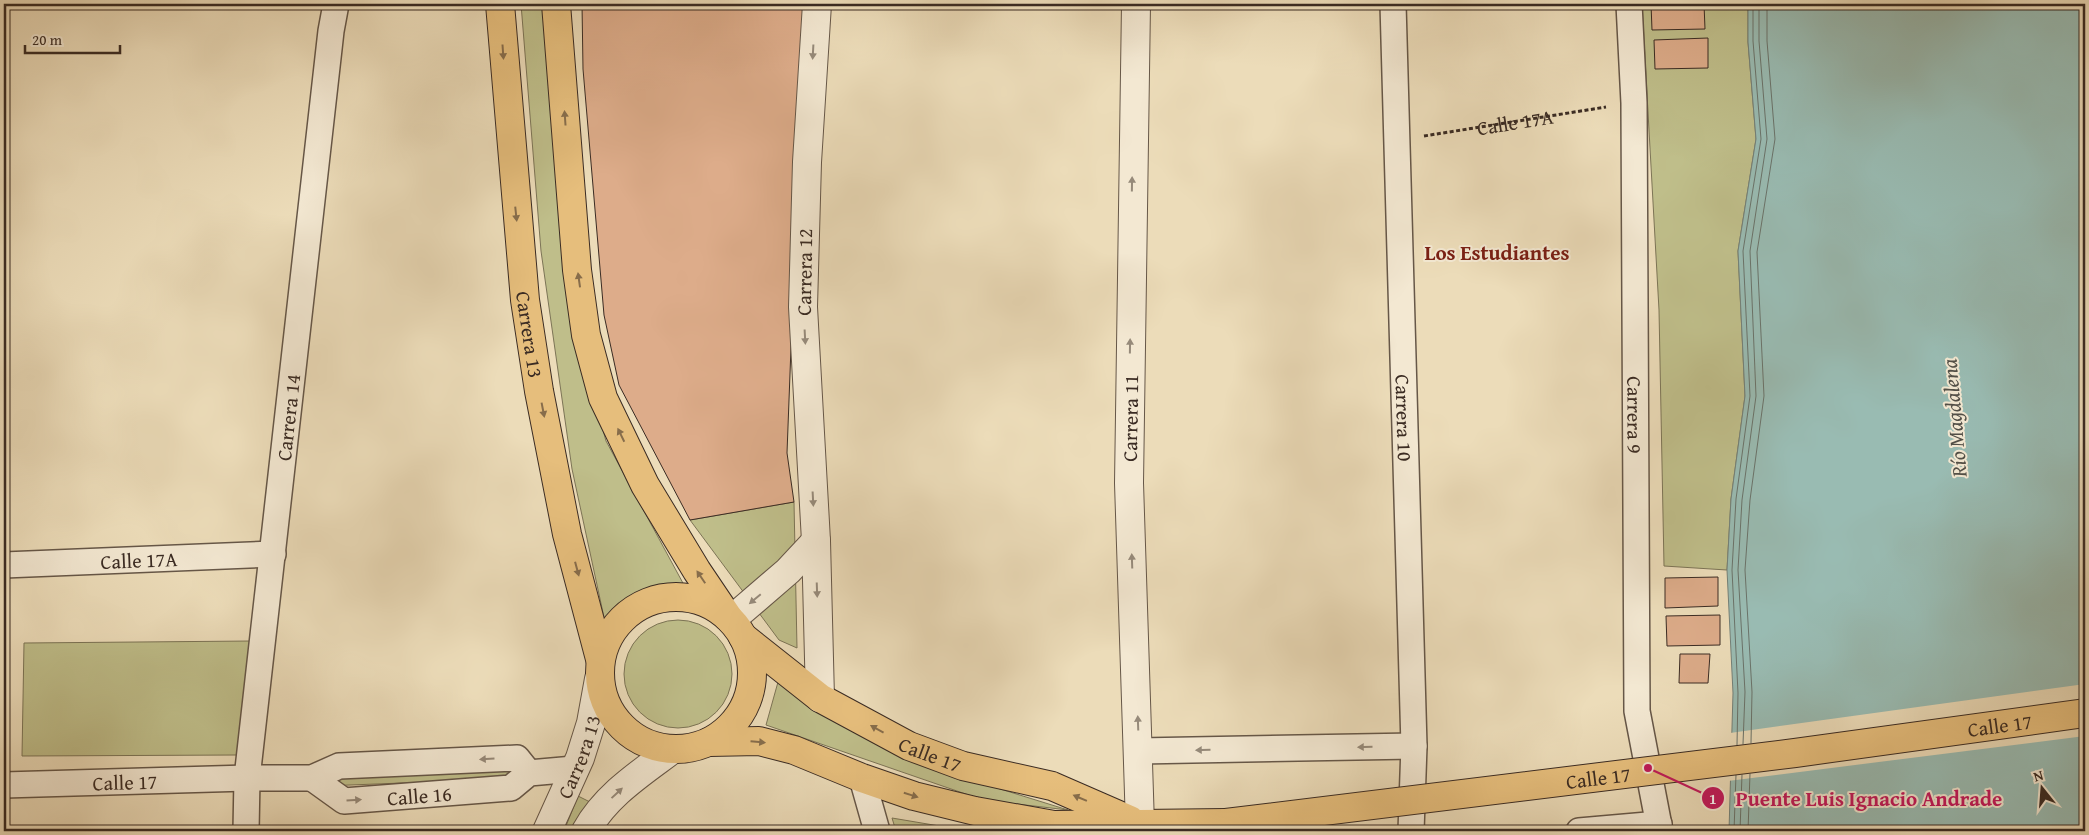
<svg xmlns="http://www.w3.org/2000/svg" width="2089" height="835" viewBox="0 0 2089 835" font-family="'Gentium Book Plus',serif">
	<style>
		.green { fill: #bfbe8a; stroke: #7c7456 }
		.water { fill: #99bbb2; stroke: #738179 }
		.pier { fill: #ecdcb9 }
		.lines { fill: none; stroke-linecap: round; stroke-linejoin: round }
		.shore { stroke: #6a736a; stroke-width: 1 }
		.building { fill: #ddac8a; stroke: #3a2b23 }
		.minor-casing { stroke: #665748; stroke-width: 28 }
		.tertiary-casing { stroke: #665748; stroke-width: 30 }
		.trunk-casing { stroke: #3a2b23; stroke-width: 30 }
		.path { stroke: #3a2b23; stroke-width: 3; stroke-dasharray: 4 2.5; stroke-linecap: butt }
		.minor { stroke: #f3e8d2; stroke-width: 25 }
		.tertiary { stroke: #f3e8d2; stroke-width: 28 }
		.trunk { stroke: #e6be7c; stroke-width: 28 }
		.trunk-bridge-casing { stroke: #3a2b23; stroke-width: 30; stroke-linecap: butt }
		.trunk-bridge { stroke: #e6be7c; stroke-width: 28 }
		.oneway { fill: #876d4b }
		.oneway2 { fill: #968a7a }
		.labels { text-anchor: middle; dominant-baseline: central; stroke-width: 4; stroke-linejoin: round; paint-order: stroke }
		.street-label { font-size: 20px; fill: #3a2b23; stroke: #f3e8d2 }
		.neighbourhood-label { font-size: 21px; font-weight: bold; fill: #7a1f14; stroke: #f3e8d2 }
		.water-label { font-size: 21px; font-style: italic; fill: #524f47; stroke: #f3e8d2 }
		.leader { fill: none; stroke: #c2185b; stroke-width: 2 }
		.callout-dot { fill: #c2185b; stroke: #f3e8d2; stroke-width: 2 }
		.mark-label { font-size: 15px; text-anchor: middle; font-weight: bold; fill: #fff }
		.callout-label { font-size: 21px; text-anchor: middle; font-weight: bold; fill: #c2185b; stroke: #f3e8d2; stroke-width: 4; stroke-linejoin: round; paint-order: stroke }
	</style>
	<rect width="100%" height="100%" fill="#ecdcb9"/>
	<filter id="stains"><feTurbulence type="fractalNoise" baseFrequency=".004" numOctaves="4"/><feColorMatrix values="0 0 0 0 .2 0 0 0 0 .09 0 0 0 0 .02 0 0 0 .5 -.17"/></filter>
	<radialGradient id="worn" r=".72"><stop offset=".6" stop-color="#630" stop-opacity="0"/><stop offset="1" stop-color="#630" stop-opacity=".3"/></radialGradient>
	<path class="green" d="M521,4H544L575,329L606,441L684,585C644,591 635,594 605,622L572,469L541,251Z
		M1642,4H1748V42L1756,139L1738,251L1745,396L1731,499L1727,570L1664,566L1659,310Z
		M794,502L797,648L779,640L690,520Z
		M624 674a54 54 0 1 1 108 0a54 54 0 1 1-108 0Z
		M251,641L237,755L22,756L24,643Z
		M778,682L939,770L1068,810L983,800L766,725Z
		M560,767L558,777L272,788L274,774Z
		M578,796L594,804L579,831H564Z
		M892,818L969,831H896Z"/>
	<path class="water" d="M1748,4H2085V831H1729L1733,693L1727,570L1731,499L1745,396L1738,251L1756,139L1748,42Z"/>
	<path class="pier" d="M2085,684V736L1728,781L1730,733Z"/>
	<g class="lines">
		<path class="shore" d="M1751,743L1752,692L1745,570L1750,500L1764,396L1757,252L1775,139L1767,41V4
			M1743,744L1745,692L1738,570L1742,500L1756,396L1750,251L1767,139L1759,41V4
			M1737,745L1738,693L1732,570L1736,499L1750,396L1743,251L1761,139L1753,41V4
			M1734,831L1736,775
			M1740,831L1742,775
			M1748,831L1750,774"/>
	</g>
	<path class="building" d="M582,4H804L787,453L794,502L690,520L619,385L604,315L583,69Z
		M1651,4H1704L1705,29L1652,30Z
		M1708,38V68L1655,69L1654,40Z
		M1718,577V606L1665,608V578Z
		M1720,615V645L1667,646L1666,616Z
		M1680,654H1710L1708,683H1679Z"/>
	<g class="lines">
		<g class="minor-casing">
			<g id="minor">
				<path id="s2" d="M1393,4L1414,746L1411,831"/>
				<path id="s3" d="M1629,4L1634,103L1637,711L1660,831"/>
				<path id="s4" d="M4,565L273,554"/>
				<path d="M1139,751L1414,746"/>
				<path id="s5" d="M312,778L344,801L511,788L529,773L574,769"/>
				<path d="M862,778L877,831"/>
				<path id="s6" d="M4,785L247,778H312L339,766L517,758L529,773"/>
				<path id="s7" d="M246,831L247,778L331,31L336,4"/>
				<path d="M1579,831L1659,824"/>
			</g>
		</g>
		<g class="tertiary-casing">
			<g id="tertiary">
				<path d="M817,4L807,162L803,307L816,541L820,698"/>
				<path d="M1136,4L1129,483L1140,825"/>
				<path d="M731,620L788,571L816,541"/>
				<path id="s8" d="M547,831L580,758L591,723L599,679"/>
				<path d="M586,831C606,795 641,773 673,749"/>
			</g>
		</g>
		<g class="trunk-casing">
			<g id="trunk">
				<path id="s9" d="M500,4L525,300L539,391L567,534L600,659"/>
				<path d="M556,4L577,270L586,335L603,398L645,485L697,571L728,617"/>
				<circle cx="676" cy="673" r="76"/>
				<path id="s10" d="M743,637L820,698L909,746L963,766L1052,786L1130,820"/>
				<path d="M709,742L759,741L794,750L862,778L914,796L975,811L1054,825L1226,823"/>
			</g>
		</g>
		<path class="path" id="s1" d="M1424,136L1606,107"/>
		<use href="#minor" class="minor"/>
		<use href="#tertiary" class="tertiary"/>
		<use href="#trunk" class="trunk"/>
		<g class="trunk-bridge-casing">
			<g id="trunk-bridge">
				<path id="s11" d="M1226,823L1795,753L2085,713"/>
			</g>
		</g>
		<use href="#trunk-bridge" class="trunk-bridge"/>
	</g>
	<defs><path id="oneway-solid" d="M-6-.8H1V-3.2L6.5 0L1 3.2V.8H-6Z" transform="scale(1.25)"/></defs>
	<g class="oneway">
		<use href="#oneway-solid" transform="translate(503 52) rotate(86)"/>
		<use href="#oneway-solid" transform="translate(565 118) rotate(-94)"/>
		<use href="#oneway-solid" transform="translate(516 214) rotate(84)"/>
		<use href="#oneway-solid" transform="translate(579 280) rotate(-98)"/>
		<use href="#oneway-solid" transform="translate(543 410) rotate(79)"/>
		<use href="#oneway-solid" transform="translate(621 435) rotate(-116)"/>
		<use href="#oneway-solid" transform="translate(577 569) rotate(75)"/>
		<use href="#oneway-solid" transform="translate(701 577) rotate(-124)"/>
		<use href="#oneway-solid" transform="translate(877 729) rotate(-151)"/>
		<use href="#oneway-solid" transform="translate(758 742) rotate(5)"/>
		<use href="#oneway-solid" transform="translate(911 795) rotate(17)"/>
		<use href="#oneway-solid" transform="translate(1080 798) rotate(-157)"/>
	</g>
	<g class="oneway2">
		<use href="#oneway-solid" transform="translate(813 52) rotate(93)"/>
		<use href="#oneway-solid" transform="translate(1132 184) rotate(-89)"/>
		<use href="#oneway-solid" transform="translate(805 337) rotate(87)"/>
		<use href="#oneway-solid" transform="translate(1130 346) rotate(-89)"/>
		<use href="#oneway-solid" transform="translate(813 499) rotate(87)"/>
		<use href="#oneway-solid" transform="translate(1132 561) rotate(-92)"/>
		<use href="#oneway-solid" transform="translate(817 590) rotate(88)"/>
		<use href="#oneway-solid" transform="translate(755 599) rotate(140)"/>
		<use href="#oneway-solid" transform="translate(1138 723) rotate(-92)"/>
		<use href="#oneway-solid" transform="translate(1365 747) rotate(179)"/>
		<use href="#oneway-solid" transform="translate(1203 750) rotate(179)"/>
		<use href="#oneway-solid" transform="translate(487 759) rotate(177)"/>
		<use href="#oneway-solid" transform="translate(617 793) rotate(-43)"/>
		<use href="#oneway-solid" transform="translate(354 800) rotate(-4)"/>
	</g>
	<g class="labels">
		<g class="street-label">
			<text stroke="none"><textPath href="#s1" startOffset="92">Calle 17A</textPath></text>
			<text transform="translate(804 272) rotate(-89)">Carrera 12</text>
			<text stroke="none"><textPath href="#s9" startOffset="332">Carrera 13</textPath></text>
			<text stroke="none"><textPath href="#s3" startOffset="411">Carrera 9</textPath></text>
			<text stroke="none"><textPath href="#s7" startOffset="416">Carrera 14</textPath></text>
			<text transform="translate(1130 418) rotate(-89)">Carrera 11</text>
			<text stroke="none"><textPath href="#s2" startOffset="414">Carrera 10</textPath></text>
			<text stroke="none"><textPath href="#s4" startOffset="135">Calle 17A</textPath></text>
			<text stroke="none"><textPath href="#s11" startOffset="780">Calle 17</textPath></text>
			<text stroke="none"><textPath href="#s10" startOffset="222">Calle 17</textPath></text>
			<text stroke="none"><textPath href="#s8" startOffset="81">Carrera 13</textPath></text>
			<text stroke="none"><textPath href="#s11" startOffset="375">Calle 17</textPath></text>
			<text stroke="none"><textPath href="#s6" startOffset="121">Calle 17</textPath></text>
			<text stroke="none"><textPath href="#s5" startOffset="115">Calle 16</textPath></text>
		</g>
		<g class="neighbourhood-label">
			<text x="1497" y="252">Los Estudiantes</text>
		</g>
		<g class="water-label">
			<text transform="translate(1954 418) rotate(-95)">Río Magdalena</text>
		</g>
	</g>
	<path class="leader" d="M1648 768L1713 798"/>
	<g class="callout-dot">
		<circle cx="1648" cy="768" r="5"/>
		<circle cx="1713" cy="798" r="12"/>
	</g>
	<g class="mark-label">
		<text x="1713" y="804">1</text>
	</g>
	<g class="callout-label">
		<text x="1869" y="806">Puente Luis Ignacio Andrade</text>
	</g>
	<rect width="2089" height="835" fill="none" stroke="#ecdcb9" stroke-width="20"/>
	<rect x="5" y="5" width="2079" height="825" fill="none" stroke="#3a2b23" stroke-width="2.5"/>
	<rect x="10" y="10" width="2069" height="815" fill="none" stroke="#3a2b23"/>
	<g transform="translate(2042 788) rotate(343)" stroke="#f3e8d2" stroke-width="4" paint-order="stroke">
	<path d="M0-4L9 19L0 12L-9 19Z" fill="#3a2b23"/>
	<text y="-8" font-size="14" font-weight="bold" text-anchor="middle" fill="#3a2b23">N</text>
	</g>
	<path d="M25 45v8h95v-8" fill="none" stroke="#3a2b23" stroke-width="2.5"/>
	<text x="32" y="45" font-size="15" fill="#3a2b23" stroke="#f3e8d2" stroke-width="4" paint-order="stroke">20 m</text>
	<rect width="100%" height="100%" filter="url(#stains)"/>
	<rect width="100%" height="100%" fill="url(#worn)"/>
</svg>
